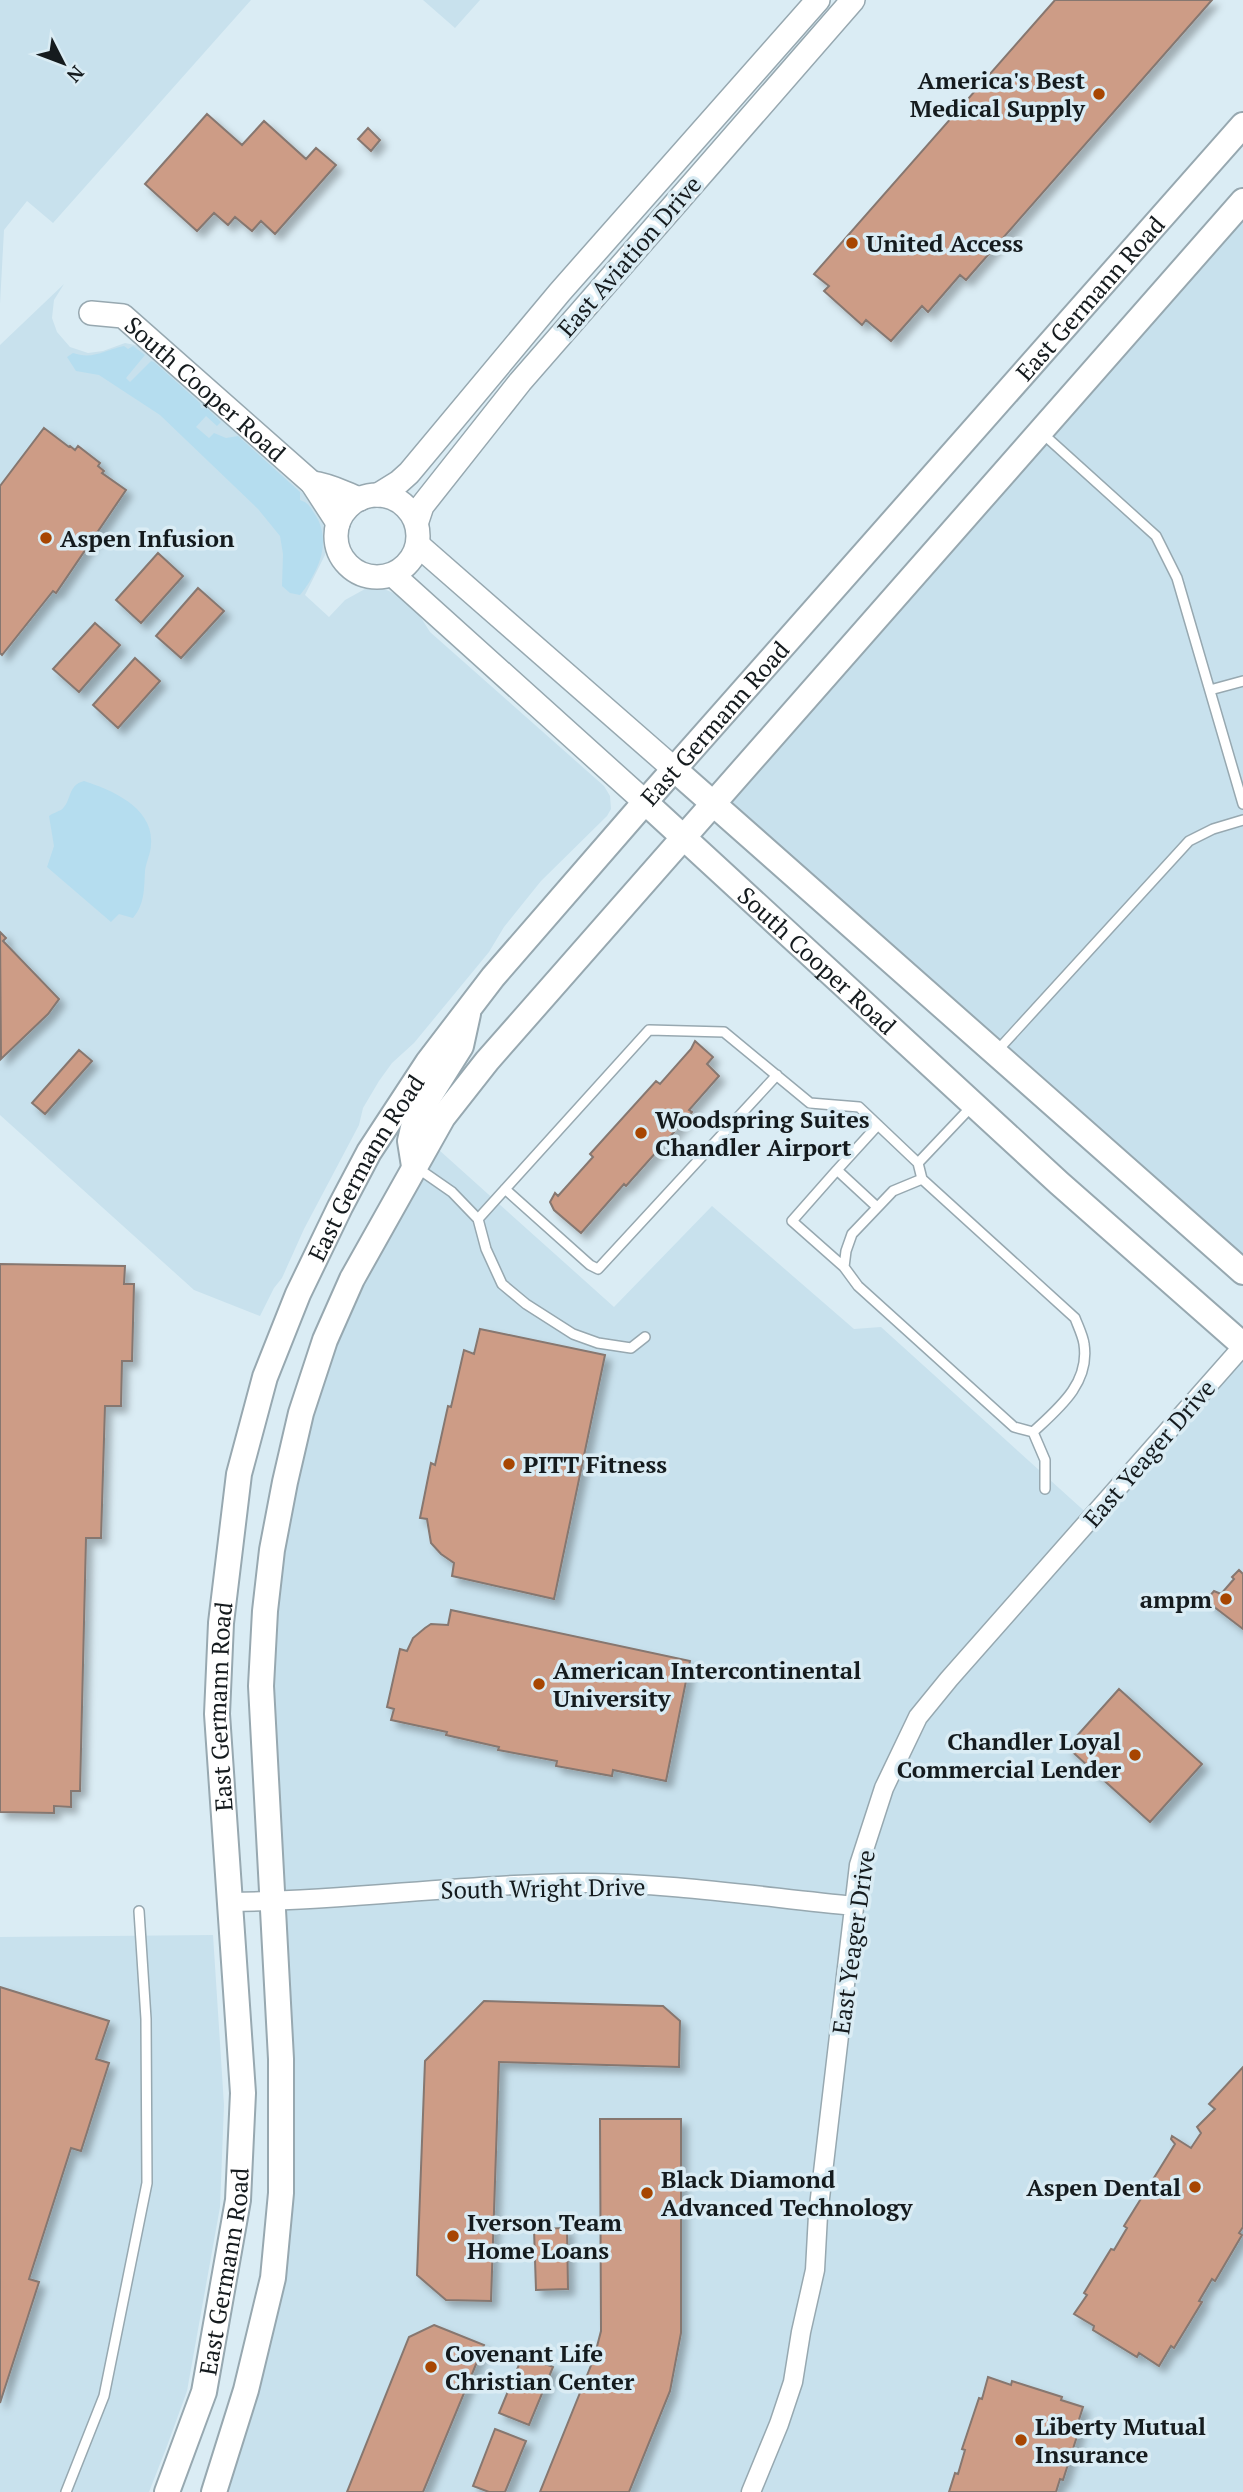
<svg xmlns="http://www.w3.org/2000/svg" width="1243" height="2492" viewBox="0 0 1243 2492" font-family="'PT Serif',serif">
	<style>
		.built { fill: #c8e1ed }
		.green { fill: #b5ddef }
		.building { fill: #cd9c86; stroke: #867770; stroke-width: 2; filter: url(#shadow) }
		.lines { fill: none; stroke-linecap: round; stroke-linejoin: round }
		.service-casing { stroke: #97a8b0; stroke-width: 12 }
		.minor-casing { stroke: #97a8b0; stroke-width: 21 }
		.tertiary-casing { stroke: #97a8b0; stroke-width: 26 }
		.secondary-casing { stroke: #97a8b0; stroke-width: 28 }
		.service { stroke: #fff; stroke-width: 9 }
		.minor { stroke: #fff; stroke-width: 18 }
		.tertiary { stroke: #fff; stroke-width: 23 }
		.secondary { stroke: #fff; stroke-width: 24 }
		.poi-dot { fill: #a74602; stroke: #daecf4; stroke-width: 2.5 }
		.labels { text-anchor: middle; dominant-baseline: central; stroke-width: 7; stroke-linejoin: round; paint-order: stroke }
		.poi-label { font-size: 24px; font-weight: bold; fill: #151b1e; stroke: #daecf4; text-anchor: start }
		.street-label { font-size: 24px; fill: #151b1e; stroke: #daecf4 }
	</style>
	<defs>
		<filter id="shadow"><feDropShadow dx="6" dy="6" stdDeviation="3.5" flood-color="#0004"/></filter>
	</defs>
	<rect width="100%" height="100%" fill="#daecf4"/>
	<path class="built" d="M0,0H251L53,223L27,201L4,230L0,304Z
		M423,0H480L455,28Z
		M1243,202V1271L714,803Z
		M64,284L54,300L52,318L57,332L70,347L88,353L103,351L125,343L140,346L314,503L324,518L328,535L325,555L305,595L329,617L345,600L365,589H384L398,595L418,613L430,632L604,786L610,796L611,809L607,816L541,881L504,927L489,952L414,1043L392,1063L379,1081L363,1108L359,1125L304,1229L282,1278L274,1288L260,1316L194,1290L0,1115V345Z
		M429,1141L614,1307L712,1206L854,1329L881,1327L1091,1517L1243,1346V2492H214L274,2260L261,1686L301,1413Z
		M213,1935L224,2105L220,2207L187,2391L167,2446L149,2492H0V1937Z"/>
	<path class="green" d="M124,346L128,349L133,346L145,355L126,378L130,382L151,361L154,362L200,403L201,408L208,409L221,422L217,426L206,416L196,427L209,438L214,433L226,438L238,436L300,492V500C308,503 309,505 314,513C333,540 319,571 300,595L290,593L282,586L283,554L280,536L258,509L160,415L99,375L76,371L67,357L73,353C93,360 105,350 124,346Z
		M84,781C112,790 154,808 151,844C151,853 146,862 145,871C144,888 145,904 133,918L119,914L111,922L47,867L54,846L49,816C53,813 57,812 61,810C72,802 67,785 84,781Z"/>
	<path class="building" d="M1055,0H1212L966,280L960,275L928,312L922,306L891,341L866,320L862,325L824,291L829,286L814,274Z
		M207,114L242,145L264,121L306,159L316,148L336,165L275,234L261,221L252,231L235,217L228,225L214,213L197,231L145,184Z
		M368,128L380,140L371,151L358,139Z
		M44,428L69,447L70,446L75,450L78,446L100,463L98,466L104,471L102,473L126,490L56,593L53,591L2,655L0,653V486Z
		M158,553L183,576L141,623L116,600Z
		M198,588L224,611L181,658L156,636Z
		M95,623L120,645L79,692L53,669Z
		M135,658L160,681L118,728L93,705Z
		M0,932L6,938L3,941L59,999L48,1014L1,1059Z
		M695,1041L713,1057L707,1064L719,1076L689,1110L692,1112L626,1186L624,1184L581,1233L554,1210L550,1202L555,1193L558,1196L593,1157L590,1154L656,1081L660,1084L691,1049Z
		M79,1050L92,1061L45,1114L32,1103Z
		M0,1264L125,1266L124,1284H134L132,1361H122L121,1406H105L101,1538H86L80,1791H71V1807L54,1806V1813L0,1812Z
		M480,1329L605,1355L554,1599L452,1576L454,1563L441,1554L431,1543L427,1519L420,1518L431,1463L435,1465L448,1406L451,1407L464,1350L474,1354Z
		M1239,1570L1243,1574V1629L1209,1603L1212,1600L1208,1598L1214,1591L1221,1594L1234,1579L1232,1577Z
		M451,1610L690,1661L666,1781L613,1770L612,1776L556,1766L557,1761L498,1750L499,1747L446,1735L447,1732L391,1720L394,1709L387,1707L400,1649L407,1651L413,1638L425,1628L431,1624L448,1625Z
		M1119,1689L1202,1764L1150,1822L1067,1747Z
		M0,1987L109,2021L96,2059L109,2063L81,2151L71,2148L29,2279L39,2282L0,2403Z
		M484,2001L663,2006L680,2021L679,2067L499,2062L491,2301L446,2300L417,2275L425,2061Z
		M1243,2067V2227L1239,2233L1242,2235L1215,2281L1212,2279L1199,2301L1202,2302L1174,2348L1171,2346L1159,2366L1139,2353L1137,2357L1093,2330L1094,2326L1074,2314L1087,2295L1084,2293L1111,2249L1114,2250L1127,2228L1124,2226L1175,2144L1171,2139L1172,2136L1191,2148L1201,2133L1197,2127L1215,2109L1209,2104Z
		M600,2119H681V2333L670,2391L629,2492H540L594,2358L601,2331Z
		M567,2228L568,2289L536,2290L534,2229Z
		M434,2325L484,2345L423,2492H347L409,2337Z
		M523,2355L553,2367L529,2425L499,2413Z
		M988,2377L1011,2385L1012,2381L1062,2397L1061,2400L1083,2407L1076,2429L1079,2430L1063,2480L1060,2479L1056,2492H949L955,2473L958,2474L965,2450L962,2449L979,2398L982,2399Z
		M495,2429L526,2441L505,2492H489L473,2486Z"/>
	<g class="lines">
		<g class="service-casing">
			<path id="service" d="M1042,433L1156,536L1177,578L1243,804
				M1210,690L1243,681
				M997,1051L1189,841L1213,829L1243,820
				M918,1163L922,1179L1075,1318C1078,1326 1083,1336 1084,1344C1090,1383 1059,1408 1033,1432L1045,1460V1489
				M416,1167L452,1192L478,1219L486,1249L502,1284L526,1304L573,1334L598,1343L631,1348L645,1337
				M837,1170L792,1221L844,1267
				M922,1179L893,1191L852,1234L846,1251L844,1267L858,1286L1014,1427L1033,1432
				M505,1189L590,1265L598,1269L777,1075
				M877,1207L837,1170L878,1125
				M478,1219L649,1030L724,1032L810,1103L859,1107L918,1163L972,1106
				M66,2492L104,2396L147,2183L146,2019L139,1911"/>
		</g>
		<g class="minor-casing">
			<path id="minor" d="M231,1902C345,1901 460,1884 575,1883C668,1882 761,1897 854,1906
				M751,2492L779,2424L793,2382L801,2332L815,2270L818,2215L859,1865L884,1788L918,1717L949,1679L1243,1346"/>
		</g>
		<g class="tertiary-casing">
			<g id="tertiary">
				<path id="s1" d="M91,313L123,316L312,483L338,523"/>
				<path d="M312,483C330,485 343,493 360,499"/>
				<circle cx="377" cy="536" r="41"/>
				<path d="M378,495L399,482L409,473L560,292L818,0"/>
				<path d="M417,521L422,506L520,382L853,0"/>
				<path d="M418,545L674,769"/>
				<path d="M393,575L645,802"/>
			</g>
		</g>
		<g class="secondary-casing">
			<g id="secondary">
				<path d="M674,769L1243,1272"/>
				<path id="s2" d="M645,802L1059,1183L1243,1345"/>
				<path d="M414,1166L410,1141L415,1119L461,1046L468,1014"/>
				<path id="s3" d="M167,2492L204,2392L238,2200L243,2093L217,1714L221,1623L239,1474L265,1377L298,1294L340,1207L369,1152L428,1062L493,977L645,802L1243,125"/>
				<path d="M214,2492L246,2390L273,2278L281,2193V2059L261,1686L265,1611L272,1550L285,1482L301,1413L325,1340L352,1279L443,1117L487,1061L1243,201"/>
			</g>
		</g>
		<use href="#service" class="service"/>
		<use href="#minor" class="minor"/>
		<use href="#tertiary" class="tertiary"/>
		<use href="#secondary" class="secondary"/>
	</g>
	<g class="poi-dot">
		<circle cx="1099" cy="94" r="7"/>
		<circle cx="852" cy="243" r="7"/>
		<circle cx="46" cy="538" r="7"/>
		<circle cx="641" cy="1133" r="7"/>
		<circle cx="509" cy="1464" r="7"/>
		<circle cx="1226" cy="1599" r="7"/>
		<circle cx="539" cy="1684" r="7"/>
		<circle cx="1135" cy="1755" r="7"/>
		<circle cx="1195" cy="2187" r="7"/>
		<circle cx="647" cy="2193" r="7"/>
		<circle cx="453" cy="2236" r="7"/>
		<circle cx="431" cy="2367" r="7"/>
		<circle cx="1021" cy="2440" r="7"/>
	</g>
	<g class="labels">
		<g class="poi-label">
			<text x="1085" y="80" text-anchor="end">America's Best<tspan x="1085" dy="28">Medical Supply</tspan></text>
			<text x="866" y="243">United Access</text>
			<text x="60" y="538">Aspen Infusion</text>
			<text x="655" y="1119">Woodspring Suites<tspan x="655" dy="28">Chandler Airport</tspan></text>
			<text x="523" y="1464">PITT Fitness</text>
			<text x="1212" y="1599" text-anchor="end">ampm</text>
			<text x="553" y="1670">American Intercontinental<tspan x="553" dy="28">University</tspan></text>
			<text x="1121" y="1741" text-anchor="end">Chandler Loyal<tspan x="1121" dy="28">Commercial Lender</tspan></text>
			<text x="661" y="2179">Black Diamond<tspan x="661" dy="28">Advanced Technology</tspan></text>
			<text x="1181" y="2187" text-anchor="end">Aspen Dental</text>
			<text x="467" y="2222">Iverson Team<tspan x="467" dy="28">Home Loans</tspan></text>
			<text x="445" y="2353">Covenant Life<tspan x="445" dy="28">Christian Center</tspan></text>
			<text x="1035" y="2426">Liberty Mutual<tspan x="1035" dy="28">Insurance</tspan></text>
		</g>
		<g class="street-label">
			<text transform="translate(629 256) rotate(-49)">East Aviation Drive</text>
			<text stroke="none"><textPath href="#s3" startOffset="2497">East Germann Road</textPath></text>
			<text stroke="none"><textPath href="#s1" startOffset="142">South Cooper Road</textPath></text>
			<text stroke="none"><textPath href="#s3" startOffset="1930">East Germann Road</textPath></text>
			<text stroke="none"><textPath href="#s2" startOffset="234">South Cooper Road</textPath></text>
			<text stroke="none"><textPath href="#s3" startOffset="1363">East Germann Road</textPath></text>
			<text transform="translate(1149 1453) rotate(-49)">East Yeager Drive</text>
			<text stroke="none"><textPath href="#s3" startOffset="796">East Germann Road</textPath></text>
			<text transform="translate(543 1888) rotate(-1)">South Wright Drive</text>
			<text transform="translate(853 1942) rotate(-82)">East Yeager Drive</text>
			<text stroke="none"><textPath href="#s3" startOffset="229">East Germann Road</textPath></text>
		</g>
	</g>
	<g transform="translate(63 63) rotate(132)" stroke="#daecf4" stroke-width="5" paint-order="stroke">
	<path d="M0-5L12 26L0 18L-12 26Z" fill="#151b1e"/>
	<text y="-10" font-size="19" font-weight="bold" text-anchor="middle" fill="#151b1e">N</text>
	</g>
</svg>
